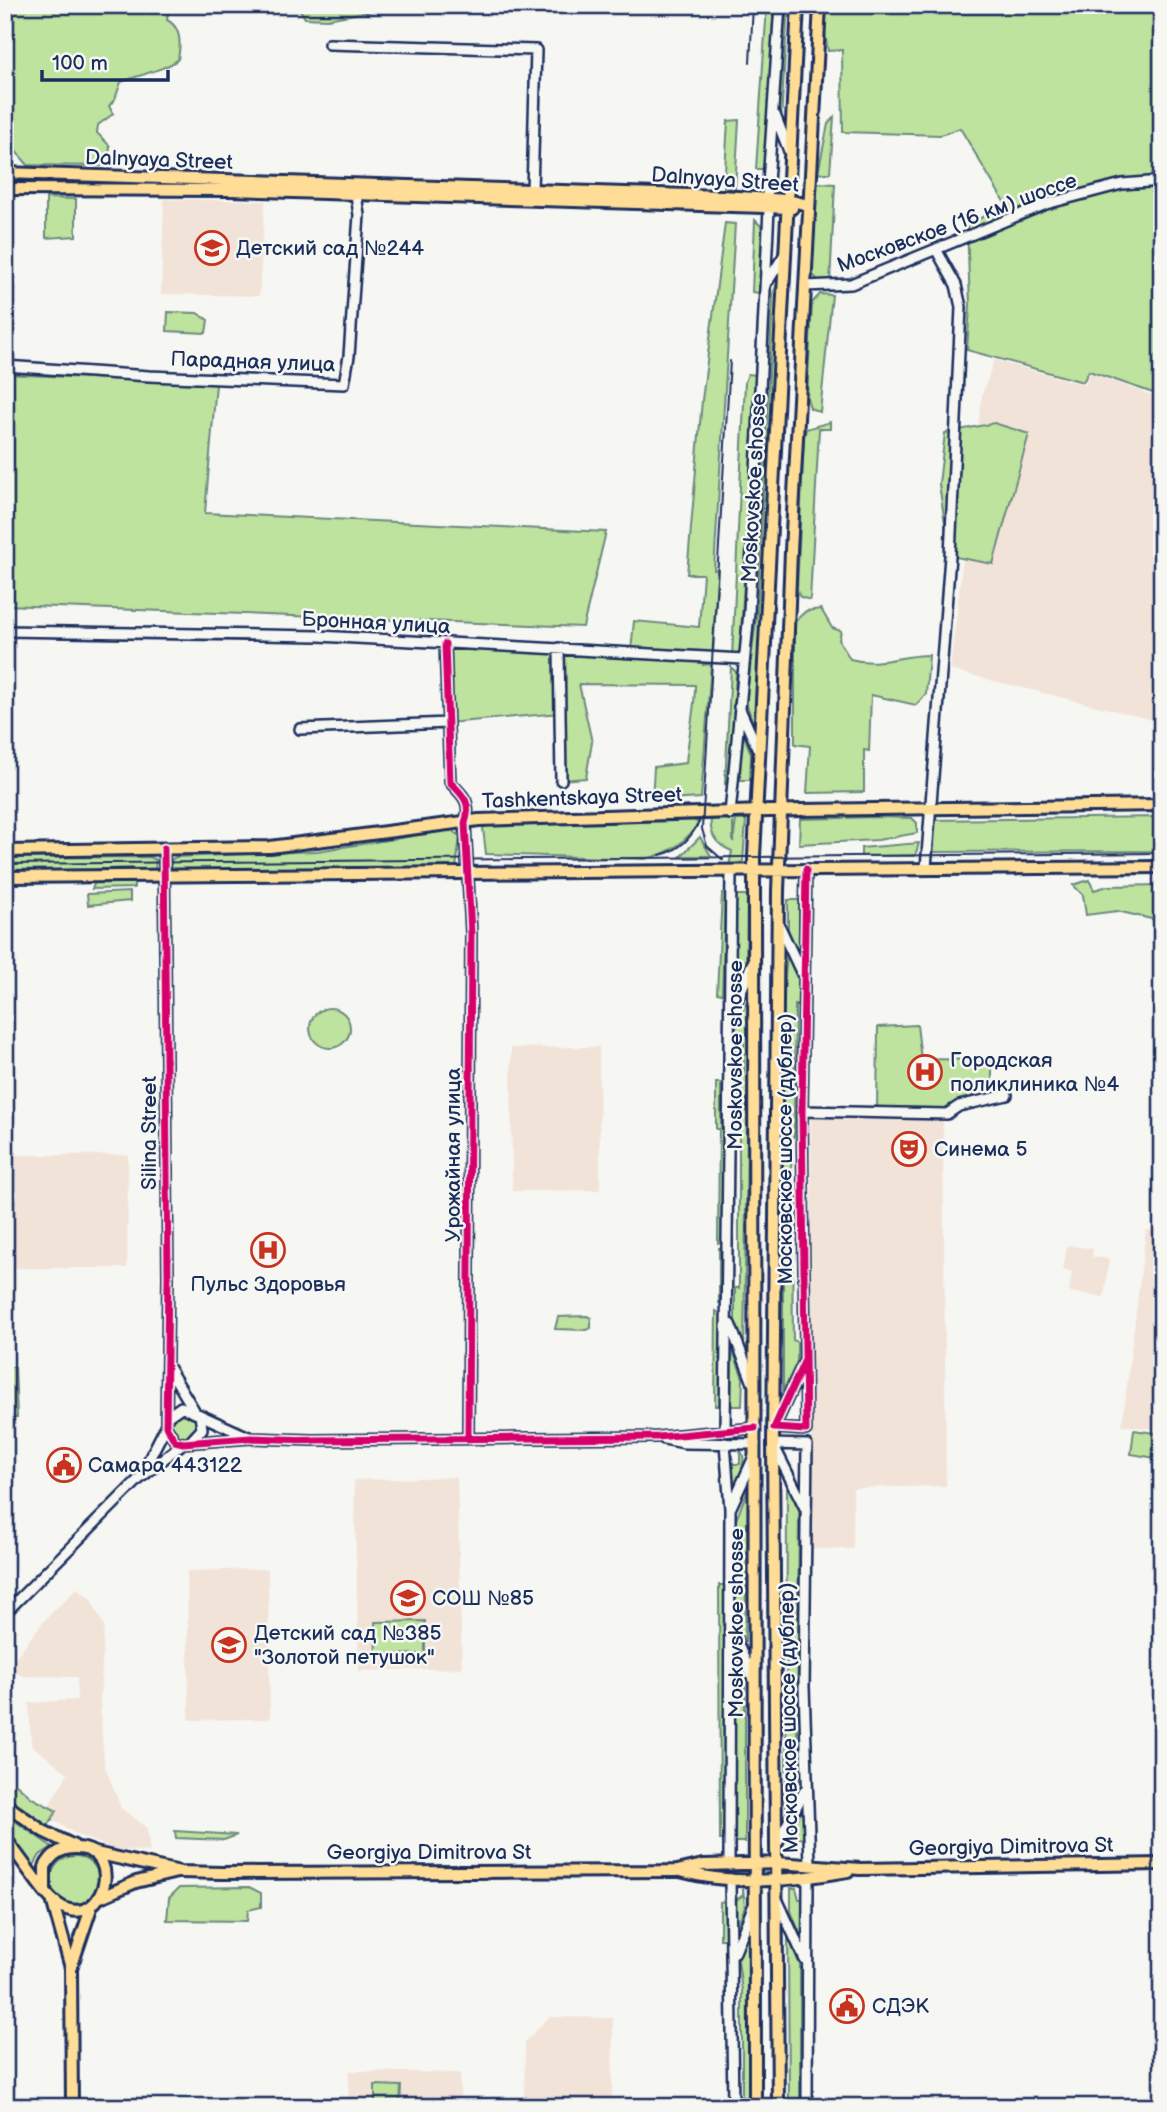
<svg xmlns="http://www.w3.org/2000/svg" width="1167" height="2112" viewBox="0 0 1167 2112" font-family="'Balsamiq Sans',sans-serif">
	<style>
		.built { fill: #f2e3d8 }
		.green { fill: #bde39e; stroke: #6c897e; stroke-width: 2 }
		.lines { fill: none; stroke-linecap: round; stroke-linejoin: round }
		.minor-casing { stroke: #1b2f5e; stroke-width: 14 }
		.major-casing { stroke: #1b2f5e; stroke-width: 16 }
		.minor { stroke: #f6f6f2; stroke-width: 9 }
		.major { stroke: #ffdd96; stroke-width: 10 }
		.tram { stroke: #1b2f5e; stroke-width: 2 }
		.cycleway-casing { stroke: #f6f6f2; stroke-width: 11 }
		.cycleway { stroke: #d6006c; stroke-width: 7 }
		.labels { text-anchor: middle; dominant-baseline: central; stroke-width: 5; stroke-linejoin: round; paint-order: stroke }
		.street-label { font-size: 21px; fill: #1b2f5e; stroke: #f6f6f2 }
		.poi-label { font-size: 21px; fill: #1b2f5e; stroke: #f6f6f2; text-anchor: start }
	</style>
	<rect width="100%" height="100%" fill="#f6f6f2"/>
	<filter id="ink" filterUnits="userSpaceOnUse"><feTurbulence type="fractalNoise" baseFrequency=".0143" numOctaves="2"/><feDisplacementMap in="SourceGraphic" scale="14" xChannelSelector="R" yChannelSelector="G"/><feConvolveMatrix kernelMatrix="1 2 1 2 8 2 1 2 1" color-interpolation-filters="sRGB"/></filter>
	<g filter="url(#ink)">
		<path class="built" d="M164,199L265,201L259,296L161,294Z
			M994,360L1085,385L1090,373L1162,399V722L950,670L982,395Z
			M599,1047L600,1190L512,1191L511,1048Z
			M811,1106L943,1109L946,1486L853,1488V1549H812Z
			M5,1155H128L127,1268H5Z
			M1146,1230L1162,1232V1430L1122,1425Z
			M1067,1245L1093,1249L1092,1257L1109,1259L1104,1297L1069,1292L1072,1272L1063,1270Z
			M457,1477L462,1668L359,1671L354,1480Z
			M268,1569L270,1719L189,1720L187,1571Z
			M77,1588L91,1599L104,1626L100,1702L104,1764L121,1808L147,1828L150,1852L114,1849L77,1835L44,1814L68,1773L31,1745L29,1703L77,1700V1677L24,1676L6,1670L42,1623Z
			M549,2017L613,2018L612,2107H524L525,2042Z
			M349,2071L460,2073V2107H348Z"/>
		<path class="green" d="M5,5H169L167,20C181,27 181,44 178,59C168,69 136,76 121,82L115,99L109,106L113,114L98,125L97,133L110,146L109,155L101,160V166L28,165L5,139Z
			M297,5H405L327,19L305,18Z
			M767,5H774L765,162L764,169H756Z
			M784,5H788L781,120L778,111Z
			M820,5H1162V396L1089,371L1083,382L967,350L970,306L967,225L1006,205L960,128L941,135L843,132L842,50L828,51Z
			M834,117L830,173H818L828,124Z
			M739,120L735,188H724L728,121Z
			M817,183L835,184L830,283L822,284L812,274Z
			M46,198L76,199V236L46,238Z
			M755,220L761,226L762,233L759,293L752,292Z
			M725,223L735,224L714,570L718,569L713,656H706L703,665L711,664L701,798L652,801L654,767L686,763C688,736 695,712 695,685L579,684L592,742L586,778L561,780L560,713L448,723L445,645L631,651L634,621L699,627L703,574H687L702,400Z
			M778,281L758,691L754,726L746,702L757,612L773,294Z
			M820,294L832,295L820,412L810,408L807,398L812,303Z
			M168,312L197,313L208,320L206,333L167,331Z
			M5,374L216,384L205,513L606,532L583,627L5,605Z
			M748,374L756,375L740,651L732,657L745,382Z
			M830,422V429H819L810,600L800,597L797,590L804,437L806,429Z
			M994,423L1029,434L993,564L950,556L939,484L945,433Z
			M821,609L832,628L841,631L839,640L850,659C879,667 900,655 929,655L926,694L916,705L871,695L869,751L864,750V792L807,793L810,746L795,744V621L806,611Z
			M731,667L736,672L730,786L725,784Z
			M741,728L751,754L750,780H740Z
			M879,817L912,818L917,823V833L878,840L799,844L800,819Z
			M1162,817V851L932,852L931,820Z
			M733,818V842L736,820H746L743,862L729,866L732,851C717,845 709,835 711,819Z
			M693,820L699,823C683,844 671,853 645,859L486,854L483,828L487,825Z
			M452,830L460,836L456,868L174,872L170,867L172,859L176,857L317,851Z
			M700,837L711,856H681Z
			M919,843L915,856H861V848Z
			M150,857L156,860L155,871H134L133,868C90,869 48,874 5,874V858Z
			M1089,880L1094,890L1108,886L1162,885V907L1156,920L1117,911L1086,915L1083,895L1073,885Z
			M95,882L134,883V888L92,889Z
			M130,892V901L88,905L87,894Z
			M722,894H725L722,994L717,993Z
			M735,895H747L746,965L734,998Z
			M788,900H799V957L788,929Z
			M787,953L798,979V1005H795L794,1137L791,1138L793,1340L797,1342V1362L783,1391V1001Z
			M749,996L744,1348L735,1325V1288H739V1075L744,1074V1039L736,1038V1027Z
			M310 1028a20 20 0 1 1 40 0a20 20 0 1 1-40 0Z
			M917,1025L921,1059L992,1060V1081L959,1106L939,1115L877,1114L878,1027Z
			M716,1083H721V1128L724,1129L723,1243H718L719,1129H716Z
			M719,1248H724L723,1298L719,1302Z
			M716,1311L722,1315V1406H715Z
			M587,1316L591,1318V1328L587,1330L555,1329L558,1317Z
			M732,1349L743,1378L742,1406H731Z
			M5,1367H15L17,1417L5,1418Z
			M170 1425a14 14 0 1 1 28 0a14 14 0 1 1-28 0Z
			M1134,1430L1162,1434V1459L1131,1454Z
			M740,1449C749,1461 738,1478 733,1492V1464H740Z
			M787,1482L799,1510L797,1760L801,1762L799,1782L786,1811Z
			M748,1489L745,1643L736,1619V1520Z
			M719,1585H726V1840H720Z
			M425,1621V1654L376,1655L375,1622Z
			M735,1648L745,1676V1842H735Z
			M15,1783L32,1798L57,1811L48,1826L5,1796Z
			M803,1805L804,1838L791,1839V1830Z
			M5,1814L52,1847L40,1855L33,1867L5,1831Z
			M175,1831L237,1835L224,1840L176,1838Z
			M51 1880a24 24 0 1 1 48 0a24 24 0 1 1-48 0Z
			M249,1887L261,1893V1907L248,1910L247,1921L167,1920L169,1898L179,1888Z
			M743,1887L745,1907L735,1931V1901L743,1895Z
			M791,1888H796L799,1899H804L803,1941L791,1911Z
			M725,1901L726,1939H720V1902Z
			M749,1931V2107H742V1991L738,1960Z
			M788,1936L800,1965V2107H789Z
			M375,2085L401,2086L400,2107H375Z"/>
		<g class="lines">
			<g class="minor-casing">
				<path id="minor" d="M329,44L536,50L532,191
					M775,115L789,151
					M767,198L780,5
					M768,281L785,254
					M805,286L851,284L1046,204L1122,184L1162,181
					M5,366L149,376L344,384L349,356L359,215L355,188
					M5,631L319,636L743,659
					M445,644L450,782C464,796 472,803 465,823L471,933L468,1438
					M559,648L561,780
					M739,707L759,752
					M300,729L448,723
					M730,814L749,612L769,209
					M164,848L168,1277L166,1426L175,1441L183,1443L251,1438L311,1440L658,1437L755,1428
					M926,868L950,556L961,307L956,285L937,251
					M778,923L802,974
					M731,1016L752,964
					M802,1111L947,1114L959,1106L1007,1095
					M730,1324L753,1383
					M804,1362L774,1428L806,1430L802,1111L806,869
					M168,1367L194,1410
					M200,1415L251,1438
					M167,1417L181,1407L200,1415L202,1429L190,1442
					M725,1430L731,872
					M664,1439L684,1443L755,1444
					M725,1443L730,1509L729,1865
					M141,1475L166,1426
					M731,1507L754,1457
					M805,1508L773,1444L807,1445L804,1687L810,1864
					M5,1613L138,1480L183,1443
					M732,1631L753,1679
					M778,1842L805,1790
					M730,1879L733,2107
					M778,1901L805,1960
					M735,1952L753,1907
					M807,2107L808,1879"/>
			</g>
			<g class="major-casing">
				<path id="major" d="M5,173L721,196L788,200L808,205
					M5,189L230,190L792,208
					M5,851L270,847L479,820L800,810L1162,805
					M5,877L1162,867
					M5,1804L43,1831L74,1846
					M5,1838C17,1854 29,1871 41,1887C94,1958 135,1848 75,1848C61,1848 51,1855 45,1867V1892
					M91,1852L180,1872L222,1873L677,1871L703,1865L778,1863L860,1869L1162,1864
					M680,1871C734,1886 793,1881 848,1871
					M101,1897L136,1882L177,1872
					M53,1903L71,1968L72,2107
					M71,1968L92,1905
					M755,2107L754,856L798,5
					M778,2107L773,1444L778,891L791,551L820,5"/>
			</g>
			<use href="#minor" class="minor"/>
			<use href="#major" class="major"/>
			<path class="tram" d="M750,63L753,5
				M660,855C679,851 692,837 700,820
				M723,860L707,846L702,829L730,361
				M5,864L1162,853"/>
			<g class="cycleway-casing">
				<path id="cycleway" d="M445,644L450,782C464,796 472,803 465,823L471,933L468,1438
					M164,848L168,1277L166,1426L175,1441L183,1443L251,1438L311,1440L658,1437L755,1428
					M804,1362L774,1428L806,1430L802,1111L806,869"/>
			</g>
			<use href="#cycleway" class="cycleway"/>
		</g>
	</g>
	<defs>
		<g id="school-ring" transform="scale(1.75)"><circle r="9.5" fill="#f6f6f2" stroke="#c8321e" stroke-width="1.5"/><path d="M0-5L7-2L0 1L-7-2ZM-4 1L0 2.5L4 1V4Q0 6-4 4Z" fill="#c8321e"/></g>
		<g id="hospital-ring" transform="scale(1.75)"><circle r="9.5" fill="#f6f6f2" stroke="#c8321e" stroke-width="1.5"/><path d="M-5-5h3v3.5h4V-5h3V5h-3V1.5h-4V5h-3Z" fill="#c8321e"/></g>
		<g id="theatre-ring" transform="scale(1.75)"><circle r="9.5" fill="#f6f6f2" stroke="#c8321e" stroke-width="1.5"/><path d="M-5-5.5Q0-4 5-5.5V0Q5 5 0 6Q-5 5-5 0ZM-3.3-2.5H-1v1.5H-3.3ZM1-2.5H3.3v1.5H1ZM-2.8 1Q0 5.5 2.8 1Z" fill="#c8321e"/></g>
		<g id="civic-ring" transform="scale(1.75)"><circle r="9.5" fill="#f6f6f2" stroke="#c8321e" stroke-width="1.5"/><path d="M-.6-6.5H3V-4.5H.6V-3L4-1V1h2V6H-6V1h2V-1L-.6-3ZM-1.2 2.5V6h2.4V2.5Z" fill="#c8321e"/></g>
	</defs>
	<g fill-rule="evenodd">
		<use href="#school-ring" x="212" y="248"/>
		<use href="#hospital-ring" x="925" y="1072"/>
		<use href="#theatre-ring" x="909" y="1149"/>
		<use href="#hospital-ring" x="268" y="1250"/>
		<use href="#civic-ring" x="64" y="1465"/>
		<use href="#school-ring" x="408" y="1598"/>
		<use href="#school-ring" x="229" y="1645"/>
		<use href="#civic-ring" x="847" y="2006"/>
	</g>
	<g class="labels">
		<g class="street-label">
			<text transform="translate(159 160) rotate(2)">Dalnyaya Street</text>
			<text transform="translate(725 180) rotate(4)">Dalnyaya Street</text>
			<text transform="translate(957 223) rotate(-20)">Московское (16 км) шоссе</text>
			<text transform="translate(253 362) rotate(2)">Парадная улица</text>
			<text transform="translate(754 488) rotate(-87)">Moskovskoe shosse</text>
			<text transform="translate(376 623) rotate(3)">Бронная улица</text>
			<text transform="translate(582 798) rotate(-2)">Tashkentskaya Street</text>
			<text transform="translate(735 1055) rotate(-90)">Moskovskoe shosse</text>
			<text transform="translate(149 1133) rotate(-90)">Silina Street</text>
			<text transform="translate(785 1149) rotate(-90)">Московское шоссе (дублер)</text>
			<text transform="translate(453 1155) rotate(-90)">Урожайная улица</text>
			<text transform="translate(736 1623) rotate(-90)">Moskovskoe shosse</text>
			<text transform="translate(789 1718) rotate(-91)">Московское шоссе (дублер)</text>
			<text transform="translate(1011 1847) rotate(-1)">Georgiya Dimitrova St</text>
			<text x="429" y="1852">Georgiya Dimitrova St</text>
		</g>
		<g class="poi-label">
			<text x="236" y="248">Детский сад №244</text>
			<text x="950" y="1060">Городская<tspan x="950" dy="24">поликлиника №4</tspan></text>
			<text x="934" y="1149">Синема 5</text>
			<text x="268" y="1284" text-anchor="middle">Пульс Здоровья</text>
			<text x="88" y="1465">Самара 443122</text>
			<text x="432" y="1598">СОШ №85</text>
			<text x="254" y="1633">Детский сад №385<tspan x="254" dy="24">"Золотой петушок"</tspan></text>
			<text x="872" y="2006">СДЭК</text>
		</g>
	</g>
	<rect width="1167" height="2112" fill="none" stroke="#f6f6f2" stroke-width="28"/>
	<rect x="14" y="14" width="1139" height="2084" fill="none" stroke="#1b2f5e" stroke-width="2.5" filter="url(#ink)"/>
	<path d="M42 70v10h126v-10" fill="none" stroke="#1b2f5e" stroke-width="3.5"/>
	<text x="52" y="70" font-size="21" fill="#1b2f5e" stroke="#f6f6f2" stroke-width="5" paint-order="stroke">100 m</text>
</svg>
